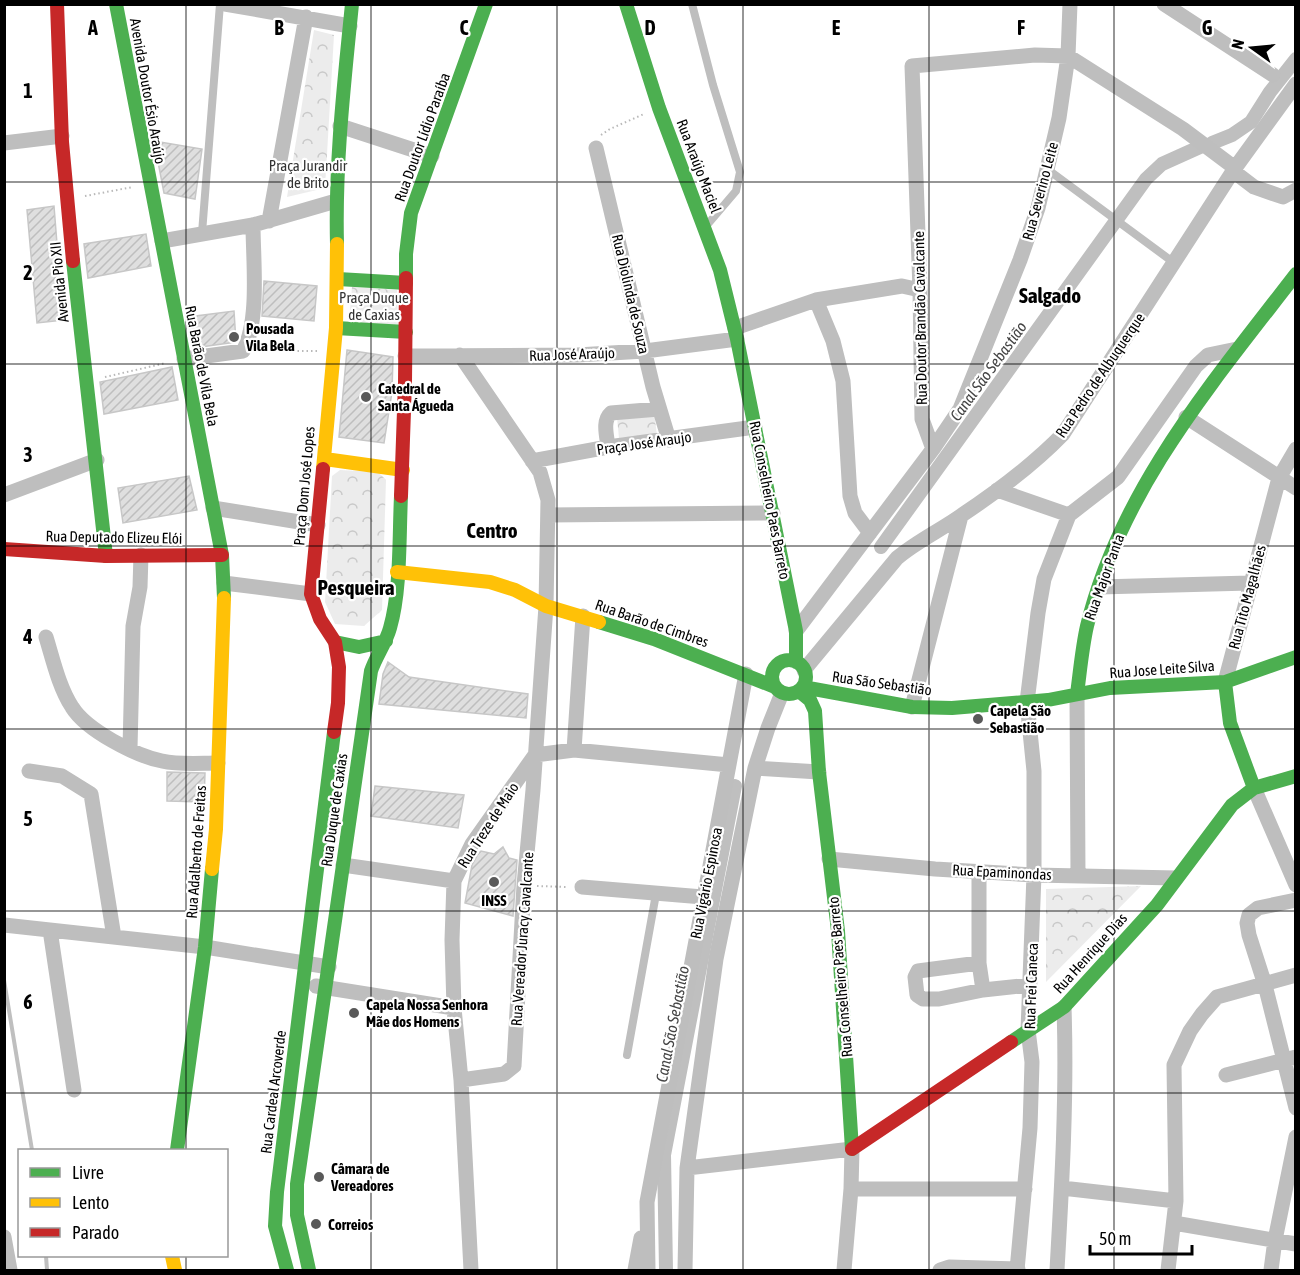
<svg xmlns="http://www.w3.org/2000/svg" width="1300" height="1275" viewBox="0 0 1300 1275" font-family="'Asap Condensed',sans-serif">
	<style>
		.forest { fill: url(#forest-crowns) }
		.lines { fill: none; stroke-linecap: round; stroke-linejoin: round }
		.stream { stroke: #bfbfbf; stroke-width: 4 }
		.canal { stroke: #bfbfbf; stroke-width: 14 }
		.building { fill: url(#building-hatch); stroke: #c7c7c7; stroke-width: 1.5 }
		.path { stroke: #b9b9b9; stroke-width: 2; stroke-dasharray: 1.5 3; stroke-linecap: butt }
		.lane { stroke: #bebebe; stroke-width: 8 }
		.street { stroke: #bebebe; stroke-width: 15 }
		.fast { stroke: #4caf50; stroke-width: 14 }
		.slow { stroke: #ffc107; stroke-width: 14 }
		.jam { stroke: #c62828; stroke-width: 14 }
		.grid { fill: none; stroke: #000; stroke-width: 1.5; stroke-opacity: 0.55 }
		.poi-dot { fill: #595959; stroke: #fff; stroke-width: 2 }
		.labels { text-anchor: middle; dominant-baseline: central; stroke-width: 4.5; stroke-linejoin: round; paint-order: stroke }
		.street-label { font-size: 15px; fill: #000; stroke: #fff }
		.park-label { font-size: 15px; fill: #333; stroke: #fff }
		.poi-label { font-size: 15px; font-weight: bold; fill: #000; stroke: #fff; text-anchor: start }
		.water-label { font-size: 16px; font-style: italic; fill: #444; stroke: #fff }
		.district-label { font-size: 21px; font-weight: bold; fill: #000; stroke: #fff }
		.grid-label { font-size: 20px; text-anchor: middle; font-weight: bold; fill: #000; stroke: #fff; stroke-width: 4.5; stroke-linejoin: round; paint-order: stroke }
	</style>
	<defs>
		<pattern id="forest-crowns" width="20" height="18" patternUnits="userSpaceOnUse" patternTransform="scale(1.5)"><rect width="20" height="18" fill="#ececec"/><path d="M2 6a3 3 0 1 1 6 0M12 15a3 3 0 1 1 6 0" fill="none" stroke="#c9c9c9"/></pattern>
		<pattern id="building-hatch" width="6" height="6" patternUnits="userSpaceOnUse" patternTransform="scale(1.5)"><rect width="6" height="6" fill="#dfdfdf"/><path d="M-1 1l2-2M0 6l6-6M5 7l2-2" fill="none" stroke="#bebebe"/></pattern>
	</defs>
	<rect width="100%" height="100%" fill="#fff"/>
	<path class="forest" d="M314,30L334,35L325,188L287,197Z
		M352,287L397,290L398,325L349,322Z
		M654,413L657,435L619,438L617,418Z
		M340,470L378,472L386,480L382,610L364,626L335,624L325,602L332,476Z
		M1141,886L1046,982V889Z"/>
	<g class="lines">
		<path class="stream" d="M4,980L32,1150
			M46,1256L47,1270"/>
		<path class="canal" d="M1212,143L1232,135L1251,122L1270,92L1296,59
			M881,547L1146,179L1162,164L1202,146
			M666,1270L664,1155L735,786"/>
	</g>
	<path class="building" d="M154,141L202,149L195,199L164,193Z
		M54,206L63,320L37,323L27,210Z
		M146,234L151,266L88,278L84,244Z
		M264,281L317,286L314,321L262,316Z
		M234,311L236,342L194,348L188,317Z
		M347,350L393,357L392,392L384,443L339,437Z
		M172,367L178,400L104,414L100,382Z
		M189,476L197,510L123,523L118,488Z
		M388,662L409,677L528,694L526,718L379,704L383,674Z
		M167,772L205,773L204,802L167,801Z
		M375,786L464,795L458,828L371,816Z
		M503,847L509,858L517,860L513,916L465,903L472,865L478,854L481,851L494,854Z"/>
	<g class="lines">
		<path class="path" d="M601,135L610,129L644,114
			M85,196L133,187
			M257,351H318
			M105,377L166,363
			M537,886L567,887"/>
		<path class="lane" d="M692,4L713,85L740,172L736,191L707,225
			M1047,169L1173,262
			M202,233L220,4
			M627,1055L656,894"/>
		<path class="street" d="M225,4L350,26
			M1164,4L1273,75
			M340,126L432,156
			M4,143L62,136
			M596,148L653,387L669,440
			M1233,171L1254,187L1283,197L1296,190
			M269,221L306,17
			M162,241L253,225L336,201
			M816,300L833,341L843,381L850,496L855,513L870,533
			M735,328L816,300L902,286L920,290
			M460,355L540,472L548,500L546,606L533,790L524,885L514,1066L504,1074L461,1080
			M405,356L577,355L645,351L737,339
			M184,359L243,351C260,321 253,260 253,225
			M1186,417L1296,488
			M608,447C607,436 602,421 611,413L659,409
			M933,449L960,409L1020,260L1038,208L1059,118L1068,56L1070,4
			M532,461L608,447L755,427
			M997,490L1069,515
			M4,495L97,460
			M213,508L318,525
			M548,515L773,513
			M224,583L311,594
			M1099,587L1250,583
			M796,631L933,449L922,419L920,290L912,66L1035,55L1068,56L1183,129L1235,168
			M46,637C53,660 59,687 72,707C86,730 136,756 162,761C180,765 200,763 218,763
			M804,670L897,558C917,541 941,530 962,515C998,491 1033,465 1063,434L1235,168L1296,84
			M1225,682L1279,478L1296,449
			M1077,694L1078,875
			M912,707L961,516
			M130,748L133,626L140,587L141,555
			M574,750L583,616
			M535,755L574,750L729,765
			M755,768L819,772
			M29,771L62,776L91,794L114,937
			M1254,788L1296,885
			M829,859L935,869L1034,875L1176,878
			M343,865L454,881
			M979,872V963L983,990
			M582,887L703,897
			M1296,900L1258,908L1249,915L1247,923L1249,935L1265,985L1296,1108
			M4,925L205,947L329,967
			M50,930L74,1090
			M979,963L918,971L915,977L917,995L923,999H939L983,990L1030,985
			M316,986L454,1008
			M1226,1075L1296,1057
			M687,1168L852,1149L851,1189L844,1270
			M1062,1188L1176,1201
			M851,1189H1025
			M1174,1223L1296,1244
			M4,1237L10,1270
			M471,1270L461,1080L454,1008L452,940L454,881L472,844L535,755
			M635,1270L641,1238
			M648,1270L647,1202L746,674
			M685,1270L687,1168L716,959L755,768L768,728L782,693
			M940,1270L949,1267L1018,1269
			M1017,1270L1030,1128L1032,1062L1028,1030L1034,875V771L1027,702L1038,613L1044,579L1069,515L1118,477L1196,366L1208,355L1237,349
			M1057,1270C1062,1183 1067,1095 1064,1007
			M1168,1270L1176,1201L1174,1065L1190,1031L1202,1014L1217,997L1296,975
			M1271,1270L1275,1240L1296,1137"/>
		<path class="fast" d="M116,4L222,555L224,598
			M626,4L659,108L720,270L737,339L796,631V662
			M337,244C335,163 344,84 352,4
			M73,261L106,556
			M406,278V254L411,213L486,4
			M338,279L406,283
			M336,328L406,332
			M599,622L654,639L775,687
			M335,642L359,647L386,641
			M772 677a17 17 0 1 1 34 0a17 17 0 1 1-34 0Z
			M1225,682L1230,723L1254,788
			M803,687L912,707L952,708L1048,700L1110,688L1225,682L1296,657
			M799,691L810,700L815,711L819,772L838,931L852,1149
			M1077,694C1080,672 1082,648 1087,626C1120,490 1213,382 1296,274
			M1011,1042L1064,1007L1157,905L1232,805L1254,788L1296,776
			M177,1150L205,947L212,869
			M287,1270L275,1226L277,1192L334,732
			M309,1270L297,1215V1184L371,671C376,656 386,643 390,628C401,590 399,536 401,496"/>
		<path class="slow" d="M325,459L403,470
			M323,469L336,328L337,244
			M397,572L490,582L515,590L546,606L599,622
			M212,869L216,829L224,598
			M172,1256L175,1270"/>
		<path class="jam" d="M57,4L62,142L73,261
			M323,469L311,594L320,619L335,642L339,667L338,703L334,732
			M401,496L405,382L406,278
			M4,549L106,556L222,555
			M852,1149L1011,1042"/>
	</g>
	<path class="grid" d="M186,4V1150M371,4V1270M557,4V1270M743,4V1270M929,4V1270M1114,4V1270M4,182H1296M4,364H1296M4,546H1296M4,729H1296M4,911H1296M4,1093H1296M186,1256V1270"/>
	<g class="poi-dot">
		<circle cx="234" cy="337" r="6"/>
		<circle cx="366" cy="397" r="6"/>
		<circle cx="978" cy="719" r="6"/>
		<circle cx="494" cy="882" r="6"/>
		<circle cx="354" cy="1013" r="6"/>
		<circle cx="319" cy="1177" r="6"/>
		<circle cx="316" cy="1224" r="6"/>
	</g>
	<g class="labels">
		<g class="street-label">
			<text transform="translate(148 91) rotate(80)">Avenida Doutor Ésio Araújo</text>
			<text transform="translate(422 137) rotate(-70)">Rua Doutor Lídio Paraíba</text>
			<text transform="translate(699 166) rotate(69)">Rua Araújo Maciel</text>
			<text transform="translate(1040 191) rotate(-75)">Rua Severino Leite</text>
			<text transform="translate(59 282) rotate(-96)">Avenida Pio XII</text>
			<text transform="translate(631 294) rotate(77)">Rua Diolinda de Souza</text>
			<text transform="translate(920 318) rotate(-91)">Rua Doutor Brandão Cavalcante</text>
			<text transform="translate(572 354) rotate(-2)">Rua José Araújo</text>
			<text transform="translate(202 366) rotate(79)">Rua Barão de Vila Bela</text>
			<text transform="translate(1100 375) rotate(-56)">Rua Pedro de Albuquerque</text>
			<text transform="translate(644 443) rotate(-8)">Praça José Araujo</text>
			<text transform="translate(304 486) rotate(-85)">Praça Dom José Lopes</text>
			<text transform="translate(770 500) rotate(79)">Rua Conselheiro Paes Barreto</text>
			<text transform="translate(114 537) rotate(1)">Rua Deputado Elizeu Elói</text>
			<text transform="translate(1104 577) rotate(-70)">Rua Major Panta</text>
			<text transform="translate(1247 597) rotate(-75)">Rua Tito Magalhães</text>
			<text transform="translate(652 623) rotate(19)">Rua Barão de Cimbres</text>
			<text transform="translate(1162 669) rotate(-4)">Rua Jose Leite Silva</text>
			<text transform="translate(882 683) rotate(8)">Rua São Sebastião</text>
			<text transform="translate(334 810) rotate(-82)">Rua Duque de Caxias</text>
			<text transform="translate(488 825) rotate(-57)">Rua Treze de Maio</text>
			<text transform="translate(196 852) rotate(-86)">Rua Adalberto de Freitas</text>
			<text transform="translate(1002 872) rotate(3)">Rua Epaminondas</text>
			<text transform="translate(706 883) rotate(-79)">Rua Vigário Espinosa</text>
			<text transform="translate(522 939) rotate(-86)">Rua Vereador Juracy Cavalcante</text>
			<text transform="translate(1090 953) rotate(-48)">Rua Henrique Dias</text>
			<text transform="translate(840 977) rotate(-95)">Rua Conselheiro Paes Barreto</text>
			<text transform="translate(1031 986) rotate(-88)">Rua Frei Caneca</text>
			<text transform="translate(273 1092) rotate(-83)">Rua Cardeal Arcoverde</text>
		</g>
		<g class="park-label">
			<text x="308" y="165">Praça Jurandir<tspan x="308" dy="17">de Brito</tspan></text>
			<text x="374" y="297">Praça Duque<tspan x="374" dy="17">de Caxias</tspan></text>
		</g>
		<g class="poi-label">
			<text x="246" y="328">Pousada<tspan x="246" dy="17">Vila Bela</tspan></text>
			<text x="378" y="388">Catedral de<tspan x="378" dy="17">Santa Águeda</tspan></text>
			<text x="990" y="710">Capela São<tspan x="990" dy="17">Sebastião</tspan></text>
			<text x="494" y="900" text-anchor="middle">INSS</text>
			<text x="366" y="1004">Capela Nossa Senhora<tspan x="366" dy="17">Mãe dos Homens</tspan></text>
			<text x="331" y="1168">Câmara de<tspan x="331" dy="17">Vereadores</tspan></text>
			<text x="328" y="1224">Correios</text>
		</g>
		<g class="water-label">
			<text transform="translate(988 371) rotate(-54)">Canal São Sebastião</text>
			<text transform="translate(672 1024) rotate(-79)">Canal São Sebastião</text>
		</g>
		<g class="district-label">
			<text x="1050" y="295">Salgado</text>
			<text x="492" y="530">Centro</text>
			<text x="356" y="587">Pesqueira</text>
		</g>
	</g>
	<g class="grid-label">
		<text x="93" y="35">A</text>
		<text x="279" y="35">B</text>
		<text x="464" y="35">C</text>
		<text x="650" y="35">D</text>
		<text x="836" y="35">E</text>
		<text x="1021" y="35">F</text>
		<text x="1207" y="35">G</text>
		<text x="28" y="98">1</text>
		<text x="28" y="280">2</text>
		<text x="28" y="462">3</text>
		<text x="28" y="644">4</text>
		<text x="28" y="826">5</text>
		<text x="28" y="1009">6</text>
	</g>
	<rect width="1300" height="1275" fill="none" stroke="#000000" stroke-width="12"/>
	<rect x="18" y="1149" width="210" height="108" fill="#ffffff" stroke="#999999" stroke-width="1.5"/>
	<rect x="30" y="1168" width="30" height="9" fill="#4caf50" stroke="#999999" stroke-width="1.5"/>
	<text x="72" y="1179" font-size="18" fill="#000000">Livre</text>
	<rect x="30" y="1198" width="30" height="9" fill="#ffc107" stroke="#999999" stroke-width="1.5"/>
	<text x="72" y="1209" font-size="18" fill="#000000">Lento</text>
	<rect x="30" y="1228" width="30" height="9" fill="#c62828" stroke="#999999" stroke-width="1.5"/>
	<text x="72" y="1239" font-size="18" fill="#000000">Parado</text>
	<g transform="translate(1252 48) rotate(285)" stroke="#ffffff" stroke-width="4.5" paint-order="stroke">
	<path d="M0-4.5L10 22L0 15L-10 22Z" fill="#000000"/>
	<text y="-9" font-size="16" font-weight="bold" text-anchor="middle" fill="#000000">N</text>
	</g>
	<path d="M1090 1245v9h102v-9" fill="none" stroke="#000000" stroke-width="3"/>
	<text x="1099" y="1245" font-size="18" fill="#000000" stroke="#ffffff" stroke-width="4.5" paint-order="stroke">50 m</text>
</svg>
